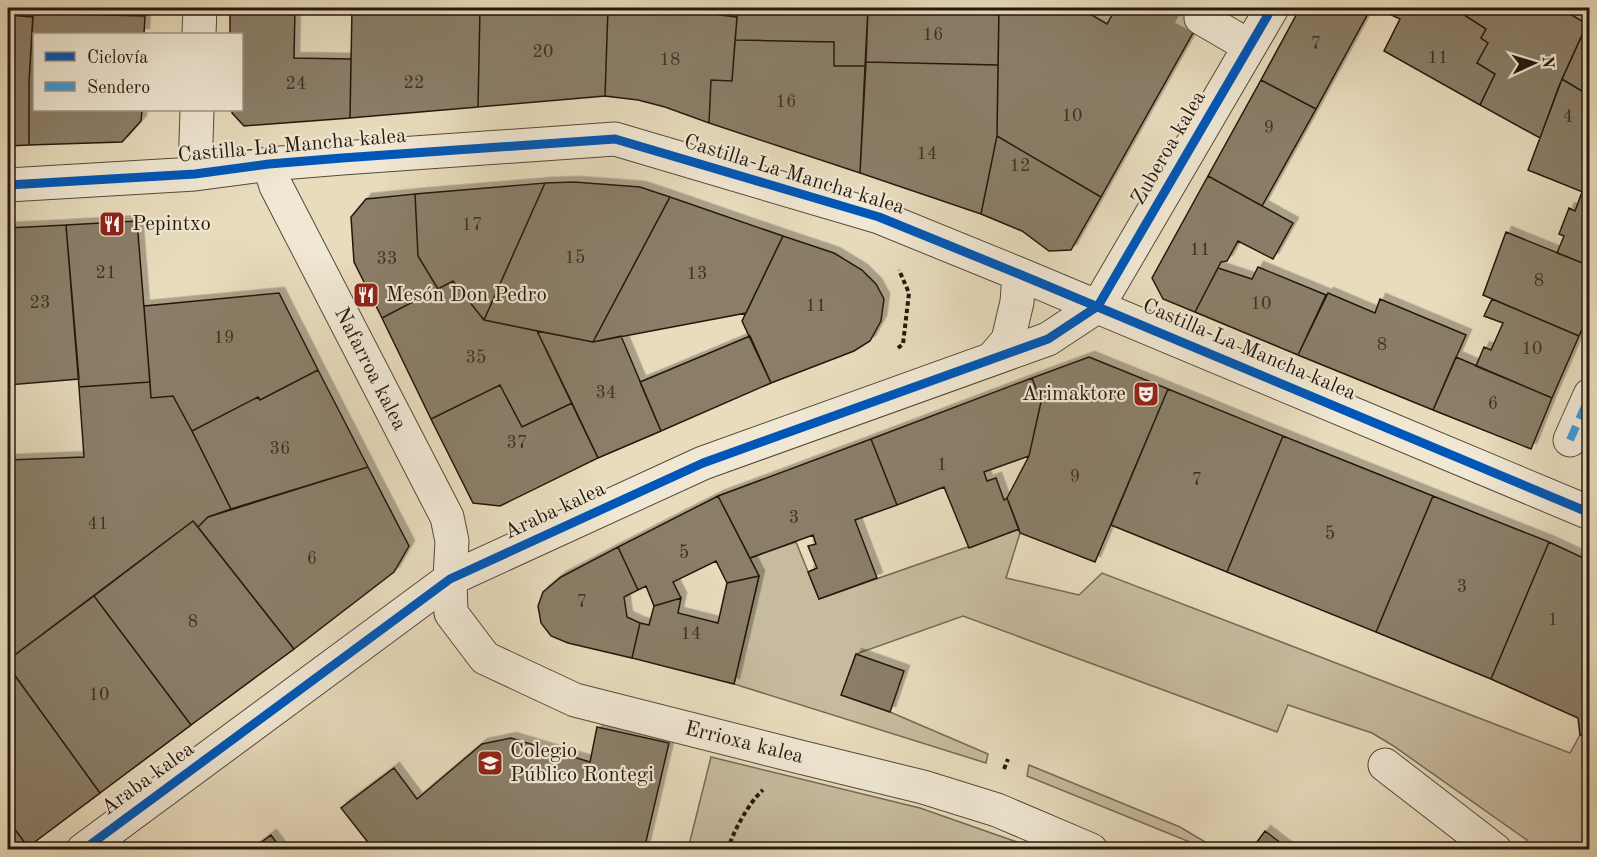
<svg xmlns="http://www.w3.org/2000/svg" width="1597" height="857" viewBox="0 0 1597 857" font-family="'Old Standard TT',serif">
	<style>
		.green { fill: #c7bb9f; stroke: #766a56; stroke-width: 1.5 }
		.building { fill: #8a7e68; stroke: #25190c; stroke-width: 1.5; filter: url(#shadow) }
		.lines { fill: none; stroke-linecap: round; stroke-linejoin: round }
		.minor-tunnel { stroke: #c1b59a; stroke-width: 33; stroke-dasharray: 33 16; stroke-linecap: butt }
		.minor-casing { stroke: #564a38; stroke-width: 35 }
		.path { stroke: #25190c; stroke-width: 4; stroke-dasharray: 4.5 3; stroke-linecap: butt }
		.minor { stroke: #f0e8d4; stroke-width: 33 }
		.quiet { stroke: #3c9bde; stroke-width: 8; stroke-dasharray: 15 8; stroke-linecap: butt }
		.cycleway-casing { stroke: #f0e8d4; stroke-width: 13 }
		.cycleway { stroke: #0057b8; stroke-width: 9 }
		.labels { text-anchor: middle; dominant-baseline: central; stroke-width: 4.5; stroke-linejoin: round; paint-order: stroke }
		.number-label { font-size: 18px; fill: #3e3223 }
		.street-label { font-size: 21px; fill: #25190c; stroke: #f0e8d4 }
		.poi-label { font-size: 21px; fill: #25190c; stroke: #f0e8d4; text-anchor: start }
	</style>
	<defs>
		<filter id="shadow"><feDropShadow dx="5.5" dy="-5.5" stdDeviation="0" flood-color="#0004"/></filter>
	</defs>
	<rect width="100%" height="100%" fill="#e8dcbd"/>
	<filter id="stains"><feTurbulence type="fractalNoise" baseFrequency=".00333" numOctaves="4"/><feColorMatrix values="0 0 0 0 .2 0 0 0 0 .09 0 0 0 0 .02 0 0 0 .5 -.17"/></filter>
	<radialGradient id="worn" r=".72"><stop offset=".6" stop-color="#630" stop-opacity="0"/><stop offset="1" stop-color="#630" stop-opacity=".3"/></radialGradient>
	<path class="green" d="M1019,529L1020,533L1006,578L1079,595L1102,573L1570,753L1580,735L1589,736V849H1523L1527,840L1392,745L1372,733L1288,705L1277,732L963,616L856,654L842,695L890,712L988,754L986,763L734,684L759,576L750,558L796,542L819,599Z
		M711,757L920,808L1037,849H688Z
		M1029,765L1180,827L1217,849H1207L1027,776Z"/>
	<path class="building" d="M8,8H33V17L8,15Z
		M33,8H145V16L33,13Z
		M230,8H295L294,58L351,59L350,118L244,126L232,113V110H242V34H230Z
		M352,8H480L478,107L350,118Z
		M480,8H608L605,96L478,107Z
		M608,8H662L737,17L732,81L711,80L709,123L665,107L638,100L605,96Z
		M662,8H738L737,17Z
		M738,8H868L865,66H834V42L735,40Z
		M868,8H999L998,65L866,62Z
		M999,8H1080L1107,24L1116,8H1207L1101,197L997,136Z
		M1300,8H1371L1316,109L1261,80Z
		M1377,8H1456L1455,9L1486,29L1481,38L1488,43L1477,63L1495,74L1480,105L1384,51L1400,19Z
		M1456,8H1560L1587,24L1559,86L1540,138L1480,105L1495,74L1477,63L1488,43L1481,38L1486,29L1455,9Z
		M33,13L145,16L144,34H34V110H142L141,121L122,142L29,145V82Z
		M8,15L33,17L29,82V145L8,146Z
		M1587,24L1590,26V96L1562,79Z
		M735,40L834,42V66H865L860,173L709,123L711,80L732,81Z
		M866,62L998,65L997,136L981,214L860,173Z
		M1562,79L1590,96V195L1528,170Z
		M1261,80L1316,109L1262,206L1208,176Z
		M997,136L1101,197L1071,250L1049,251L1022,231L981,214Z
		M1208,176L1293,223L1273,259L1238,241L1227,261L1221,262L1195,312L1163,299L1152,278Z
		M574,182L640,187L670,197L593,342L484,320L545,183Z
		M545,183L484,320L453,281L438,289L418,256L415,194Z
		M1582,192L1590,195V266L1557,253L1564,236L1559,234L1569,208L1575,211Z
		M415,194L418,256L438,289L382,318L354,262L351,217L366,199Z
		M670,197L783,236L746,313L593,342Z
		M137,221L150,382L79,387L66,225Z
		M66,225L79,379L8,385V228Z
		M1506,232L1590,266V311L1579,336L1483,295Z
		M783,236L834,253L862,270L876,284L884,299L881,321L870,341L854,351L771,383L742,321Z
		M1258,267L1326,295L1298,355L1195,312L1218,268L1252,279Z
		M453,281L484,320L537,331L572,403L522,427L500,385L431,419L382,318Z
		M279,293L318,370L260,400L258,397L192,431L173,396L151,398L144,306Z
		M1328,293L1375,313L1380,299L1466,335L1433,410L1298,355Z
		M1492,299L1579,336L1552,398L1476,366L1484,347L1491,350L1503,323L1484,316Z
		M537,331L593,342L621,336L661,431L598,458Z
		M750,336L771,383L661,431L640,382Z
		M1089,357L1168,389L1095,562L1020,533L1007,498L1029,456L1041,402L1032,378Z
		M1456,357L1552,398L1531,449L1433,410Z
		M318,370L368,467L231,509L192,431L258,397L260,400Z
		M1032,378L1041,402L1029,456L984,472L987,481L996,478L1004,500L1007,498L1019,529L969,548L944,487L897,505L871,439Z
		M150,382L151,398L173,396L192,431L231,509L208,517L198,527L193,521L8,660V460L84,457L79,387Z
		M500,385L522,427L572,403L598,458L500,506L473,503L431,419Z
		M1168,389L1283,436L1227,572L1111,525Z
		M1283,436L1433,496L1376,632L1227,572Z
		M871,439L897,505L855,520L877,578L819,599L808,572L817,568L808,546L816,544L813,535L750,558L718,496Z
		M368,467L409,546L394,572L294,649L198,527L208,517Z
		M718,496L759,576L727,583L716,561L673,582L681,598L654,606L646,586L638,590L618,547Z
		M1433,496L1549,542L1491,679L1376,632Z
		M193,521L294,649L191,725L94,596Z
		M1549,542L1590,561V736L1580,735L1578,718L1491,679Z
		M618,547L638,590L624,597L627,617L640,623L632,658L568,643L551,636L541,623L538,606L543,592L561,577Z
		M759,576L734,684L632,658L640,623L649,625L654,606L681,598L678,613L718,623L727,583Z
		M94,596L191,725L100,793L8,666V660Z
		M856,654L904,671L890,712L841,695Z
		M8,666L100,793L28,847L8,820Z
		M597,727L669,743L644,850H374L341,808L394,768L417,799L482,744L511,738L590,762Z
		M8,820L28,847L25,850H8Z
		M1265,831L1290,850H1251Z
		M271,835L282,850H251Z"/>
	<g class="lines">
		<path class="minor-tunnel" d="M1183,8L1201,18"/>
		<g class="minor-casing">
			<path id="minor" d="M1201,18L1249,46
				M199,34L200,8
				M269,164L276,186L447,517L452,541L450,579L451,613L485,658L575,700L800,757L923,787L997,810L1091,850
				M195,174L197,110
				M8,185L195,174L269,164L342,158L615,139L879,217L1019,274L1590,513
				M992,359L1008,340L1017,302L1019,274
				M1570,440L1590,395
				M1385,765L1495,850
				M83,850L450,579L703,463L1048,339L1098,306L1272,8"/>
		</g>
		<path class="path" d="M898,348L903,344L909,293L899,270
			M1004,769L1008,759
			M728,850C732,833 750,801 763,790"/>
		<use href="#minor" class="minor"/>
		<path class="quiet" d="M1570,440L1590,395"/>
		<g class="cycleway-casing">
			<path id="cycleway" d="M8,185L195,174L269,164L342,158L615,139L879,217L1019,274L1590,513
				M83,850L450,579L703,463L1048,339L1098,306L1272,8"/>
		</g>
		<use href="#cycleway" class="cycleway"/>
	</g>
	<defs>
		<g id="restaurant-square" transform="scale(1.35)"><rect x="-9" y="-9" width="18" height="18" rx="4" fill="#8f2418" stroke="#f0e8d4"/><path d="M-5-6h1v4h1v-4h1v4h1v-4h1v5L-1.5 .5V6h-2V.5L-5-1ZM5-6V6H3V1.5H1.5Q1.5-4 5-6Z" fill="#fff"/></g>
		<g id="theatre-square" transform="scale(1.35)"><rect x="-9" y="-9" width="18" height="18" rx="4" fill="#8f2418" stroke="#f0e8d4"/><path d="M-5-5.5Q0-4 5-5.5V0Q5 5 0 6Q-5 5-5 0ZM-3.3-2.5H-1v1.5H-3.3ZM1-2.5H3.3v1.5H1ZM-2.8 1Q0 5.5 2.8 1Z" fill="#fff"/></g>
		<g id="school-square" transform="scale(1.35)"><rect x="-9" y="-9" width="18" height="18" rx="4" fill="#8f2418" stroke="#f0e8d4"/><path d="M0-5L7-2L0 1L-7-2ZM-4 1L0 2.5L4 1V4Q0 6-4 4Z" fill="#fff"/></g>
	</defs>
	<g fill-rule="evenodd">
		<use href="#restaurant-square" x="112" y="224"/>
		<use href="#restaurant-square" x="366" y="295"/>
		<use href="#theatre-square" x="1146" y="394"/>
		<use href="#school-square" x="490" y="763"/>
	</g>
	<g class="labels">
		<g class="number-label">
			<text x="933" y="35">16</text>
			<text x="1316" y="44">7</text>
			<text x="543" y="52">20</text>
			<text x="1438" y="58">11</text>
			<text x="670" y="60">18</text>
			<text x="414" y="83">22</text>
			<text x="296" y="84">24</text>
			<text x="786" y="102">16</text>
			<text x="1072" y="116">10</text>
			<text x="1568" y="117">4</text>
			<text x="1269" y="128">9</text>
			<text x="927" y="154">14</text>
			<text x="1020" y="166">12</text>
			<text x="472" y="225">17</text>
			<text x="1200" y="250">11</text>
			<text x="575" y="258">15</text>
			<text x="387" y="259">33</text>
			<text x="106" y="273">21</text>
			<text x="697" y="274">13</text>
			<text x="1539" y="281">8</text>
			<text x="40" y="303">23</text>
			<text x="1261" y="304">10</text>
			<text x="816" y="306">11</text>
			<text x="224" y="338">19</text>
			<text x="1382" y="345">8</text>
			<text x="1532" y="349">10</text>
			<text x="476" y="358">35</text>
			<text x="606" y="393">34</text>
			<text x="1493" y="404">6</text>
			<text x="517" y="443">37</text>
			<text x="280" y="449">36</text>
			<text x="942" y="465">1</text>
			<text x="1075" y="477">9</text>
			<text x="1197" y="480">7</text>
			<text x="794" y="518">3</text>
			<text x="98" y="524">41</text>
			<text x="1330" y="534">5</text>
			<text x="684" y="553">5</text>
			<text x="312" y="559">6</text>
			<text x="1462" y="587">3</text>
			<text x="582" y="602">7</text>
			<text x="1553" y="620">1</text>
			<text x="193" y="622">8</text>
			<text x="691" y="634">14</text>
			<text x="99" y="695">10</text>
		</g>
		<g class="street-label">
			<text transform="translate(292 146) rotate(-5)">Castilla-La Mancha kalea</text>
			<text transform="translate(1169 148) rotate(-60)">Zuberoa kalea</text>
			<text transform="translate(794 175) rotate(17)">Castilla-La Mancha kalea</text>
			<text transform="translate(1249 350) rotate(23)">Castilla-La Mancha kalea</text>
			<text transform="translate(370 369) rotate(63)">Nafarroa kalea</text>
			<text transform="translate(555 511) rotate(-25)">Araba kalea</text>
			<text transform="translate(744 743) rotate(14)">Errioxa kalea</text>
			<text transform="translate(148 779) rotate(-36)">Araba kalea</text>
		</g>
		<g class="poi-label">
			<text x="132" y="224">Pepintxo</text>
			<text x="386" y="295">Mesón Don Pedro</text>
			<text x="1126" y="394" text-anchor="end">Arimaktore</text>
			<text x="510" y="751">Colegio<tspan x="510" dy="24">Público Rontegi</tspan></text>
		</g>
	</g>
	<rect width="1597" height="857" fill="none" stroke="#e8dcbd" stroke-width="30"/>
	<rect x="9" y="9" width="1579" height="839" fill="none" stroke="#25190c" stroke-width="3"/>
	<rect x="15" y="15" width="1567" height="827" fill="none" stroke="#25190c" stroke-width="1.5"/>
	<rect x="33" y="33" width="210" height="78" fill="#f0e8d4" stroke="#9f9584" stroke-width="1.5"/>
	<rect x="45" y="52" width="30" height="9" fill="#0057b8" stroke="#9f9584" stroke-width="1.5"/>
	<text x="87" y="63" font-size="18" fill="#25190c">Ciclovía</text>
	<rect x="45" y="82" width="30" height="9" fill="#3c9bde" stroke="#9f9584" stroke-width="1.5"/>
	<text x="87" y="93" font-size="18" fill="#25190c">Sendero</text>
	<g transform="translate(1534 63) rotate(86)" stroke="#f0e8d4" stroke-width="4.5" paint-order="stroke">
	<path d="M0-4.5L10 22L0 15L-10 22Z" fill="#25190c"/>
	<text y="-9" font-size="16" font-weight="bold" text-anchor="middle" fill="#25190c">N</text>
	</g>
	<rect width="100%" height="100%" filter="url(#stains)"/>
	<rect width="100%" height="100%" fill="url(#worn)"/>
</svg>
